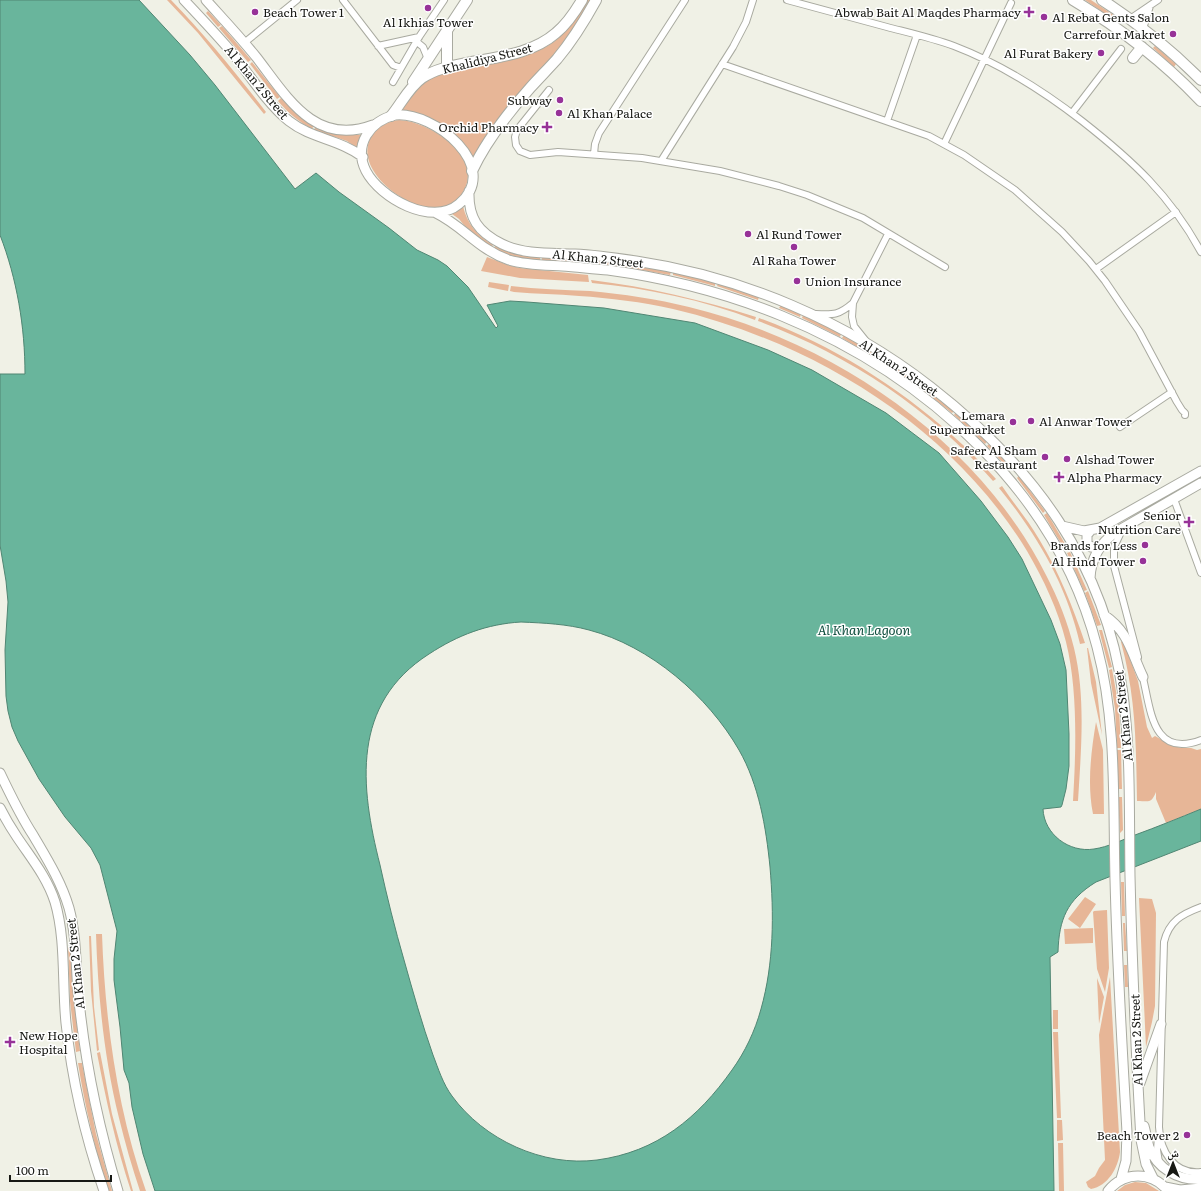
<svg xmlns="http://www.w3.org/2000/svg" width="1201" height="1191" viewBox="0 0 1201 1191" font-family="Literata,'Noto Naskh Arabic',serif">
	<style>
		.green { fill: #e7b697 }
		.water { fill: #69b59c; stroke: #508673; fill-rule: evenodd }
		.lines { fill: none; stroke-linecap: round; stroke-linejoin: round }
		.street-casing { stroke: #a9aaa0; stroke-width: 8 }
		.secondary-casing { stroke: #a9aaa0; stroke-width: 11 }
		.primary-casing { stroke: #a9aaa0; stroke-width: 12 }
		.street { stroke: #fff; stroke-width: 6 }
		.secondary { stroke: #fff; stroke-width: 9 }
		.primary { stroke: #fff; stroke-width: 10 }
		.poi-dot { fill: #973298; stroke: #fff; stroke-width: 1.5 }
		.labels { text-anchor: middle; dominant-baseline: central; stroke-width: 3; stroke-linejoin: round; paint-order: stroke }
		.poi-label { font-size: 12px; fill: #171814; stroke: #fff; text-anchor: end }
		.street-label { font-size: 12px; fill: #171814; stroke: #fff }
		.water-label { font-size: 13px; font-style: italic; fill: #104f3f; stroke: #fff }
	</style>
	<rect width="100%" height="100%" fill="#f0f1e6"/>
	<path class="green" d="M167,0H171C205,35 236,73 266,112L264,114L198,33Z
		M587,0H590L562,47L480,146L473,157C456,130 432,115 401,110C409,99 416,88 427,80C438,74 450,72 462,69C492,63 529,60 555,41C569,30 577,15 587,0Z
		M1085,0H1091L1115,16L1113,19Z
		M208,11L221,25L218,27L206,13Z
		M222,26L251,60L248,62L219,28Z
		M1155,46L1176,64L1174,67L1153,48Z
		M252,62L280,97L277,99L250,64Z
		M281,98L298,115L314,125L312,129C298,121 288,113 278,101Z
		M399,120C430,121 488,159 461,195C455,202 447,207 437,208C407,211 349,167 373,134C379,126 389,121 399,120Z
		M316,126L341,134L361,135L358,149L347,141L314,130Z
		M463,206C467,224 478,236 493,245L491,247L468,230L459,219L452,214Z
		M495,246L517,254L540,257V260C523,260 509,255 494,249Z
		M487,257L508,265L520,268L588,275L589,282L520,278L481,271Z
		M542,257L584,259V263L542,261Z
		M586,259L628,264V267L586,263Z
		M630,264L671,272L670,275L630,268Z
		M673,272L715,283V286L673,275Z
		M591,280C648,287 702,300 756,317L755,320C703,300 647,288 592,283Z
		M489,282L509,285L508,291L488,287Z
		M718,284L759,297L758,300L717,286Z
		M511,286C537,289 564,290 590,291C623,294 657,299 689,307C834,342 978,440 1046,575C1058,598 1068,623 1074,648C1086,697 1081,751 1078,801H1073C1076,751 1078,690 1066,642C1058,610 1044,580 1027,551C951,426 813,342 673,309C642,302 610,298 579,296C557,294 536,294 514,292L510,291Z
		M781,305L801,314L800,317L779,308Z
		M803,315L841,334L840,337L802,318Z
		M759,318C830,344 896,385 953,436C968,449 982,464 996,479L993,481C931,409 847,354 758,321Z
		M844,335L881,357L879,360L842,338Z
		M883,358L918,383L916,385L881,361Z
		M920,385L954,411L952,413L919,387Z
		M956,412L987,441L985,444L954,415Z
		M990,443L1011,466L1008,468L987,446Z
		M1019,476L1045,511L1043,513L1017,478Z
		M1002,486C1014,504 1028,520 1039,539C1059,572 1073,607 1085,643L1080,644C1067,586 1037,534 999,488Z
		M1168,494L1170,497L1141,514L1140,510Z
		M1047,513L1068,549L1065,550L1044,515Z
		M1070,552L1087,590L1084,591L1067,553Z
		M1088,591L1101,625L1097,626L1085,593Z
		M1099,630H1102L1112,667L1109,668Z
		M1123,640L1138,681L1147,727L1152,738L1155,736L1173,746L1182,748H1191L1197,750L1201,749V809L1166,823L1156,799V792C1151,804 1149,801 1137,801C1136,745 1136,697 1121,642Z
		M1087,648H1088L1096,682L1102,735L1091,683Z
		M1112,669L1119,708L1121,748H1117L1115,709L1109,670Z
		M1096,722L1103,750L1104,814H1093C1087,784 1091,752 1096,722Z
		M1117,750H1121L1122,789H1118Z
		M1118,797H1122L1123,830L1120,833Z
		M1121,882H1124L1125,916H1122Z
		M1085,897L1096,904L1080,928L1068,919Z
		M1139,898L1152,899L1156,913L1155,1006L1152,1022L1146,1047Z
		M1107,910L1109,968L1105,992L1097,969L1093,912L1094,911Z
		M1123,923H1125L1127,951H1124Z
		M1093,928V943L1065,944L1064,929Z
		M96,934H102C105,1021 117,1109 146,1191H140C132,1167 125,1143 119,1118C104,1058 98,996 96,934Z
		M89,936H91L94,1007L99,1050L97,1051L91,991Z
		M68,947L71,949L74,1001L80,1051L76,1052L70,1001Z
		M1124,965H1127L1128,987H1125Z
		M1110,977L1120,1152C1118,1168 1108,1186 1091,1189L1088,1187L1086,1182L1095,1176L1099,1168L1105,1160L1099,1035Z
		M1097,978L1104,997L1099,1024Z
		M1053,1010H1058V1029H1053Z
		M1053,1032H1058L1061,1118H1057Z
		M100,1052L112,1114L133,1191H131C116,1146 106,1100 97,1053Z
		M78,1063H82L96,1134L112,1191H108C95,1149 85,1107 78,1063Z
		M1057,1120H1062L1063,1140L1057,1141Z
		M1058,1143H1063L1064,1191H1059Z
		M1135,1182L1146,1183L1159,1191H1117L1125,1185Z"/>
	<path class="water" d="M0,0H139L190,55L215,85L295,189L316,173L339,192L389,228L417,250L438,260L447,266L468,287L496,328L498,326L487,305L510,301L527,302L604,308L695,323L768,350L812,370L886,413L939,453L981,501L1008,537L1022,559L1051,620L1060,644L1066,670L1069,734V766L1066,789L1062,805L1061,807L1043,809C1044,834 1069,853 1094,849C1108,847 1122,840 1135,835C1157,827 1179,818 1201,809V841L1096,882C1067,900 1059,919 1058,952L1050,957L1054,1191H155L143,1154L132,1107L129,1083L124,1070L120,1027L114,980V959L117,931L100,865L91,848L65,817L39,779L18,741L12,727L8,711L6,696L5,650L8,602L6,581L0,545V374H25C25,327 17,279 0,235ZM521,622C544,623 567,624 589,630C650,646 708,696 739,750C759,785 766,827 770,867C774,914 774,963 761,1009C755,1031 745,1052 732,1070C698,1118 657,1152 597,1160C543,1167 484,1140 452,1096C443,1084 438,1068 433,1055C422,1024 413,992 404,960C395,929 387,897 380,865C360,786 351,704 429,654C458,635 487,624 521,622Z"/>
	<g class="lines">
		<g class="street-casing">
			<path id="street" d="M343,0L393,65L401,68
				M787,0C821,9 854,18 887,27C910,33 932,38 954,46C1001,64 1042,90 1082,121C1133,161 1170,195 1201,252
				M1130,19L1158,0
				M1143,29L1150,6
				M417,42L423,47L428,59
				M244,43L297,0
				M378,46L419,37
				M722,64L929,136L964,155L1015,190L1062,232L1089,261L1105,281L1139,331L1177,402L1182,410L1185,413V415
				M393,82L419,37L444,0
				M549,90L517,130L515,137L516,145L520,151L530,155L558,152L642,158L720,171L779,186L807,195L863,218L945,267
				M1072,113L1121,49
				M887,121L917,35
				M944,144L1011,3
				M594,154L595,144L599,133L685,0
				M661,161L733,47L746,22L753,0
				M1096,269L1176,212
				M816,314C834,315 839,315 853,303
				M866,341L854,326L852,317L853,303L888,234
				M1120,427L1172,392
				M1174,499L1201,573
				M1122,530L1114,547V566L1138,657
				M1142,674C1151,708 1151,759 1201,740
				M1201,907C1182,914 1169,921 1164,942L1159,1127C1160,1151 1174,1175 1201,1172
				M1158,1137L1157,1150L1159,1162"/>
		</g>
		<g class="secondary-casing">
			<path id="secondary" d="M184,0C201,18 218,36 234,55C250,76 268,104 289,121C312,139 339,139 363,157
				M206,0C223,19 241,38 257,58C287,97 315,147 373,125
				M395,115C434,111 503,167 459,204C432,227 380,198 366,171C353,145 370,121 395,115Z
				M469,191C468,218 478,232 502,244C525,255 551,253 575,254C596,255 616,258 636,261C743,277 846,321 931,387C1034,467 1105,563 1123,694C1131,754 1129,816 1130,876C1132,964 1136,1052 1141,1140L1146,1164L1153,1178
				M436,213C463,226 479,250 509,260C526,265 544,265 562,266C577,267 593,269 608,270C667,278 726,293 782,316C926,375 1057,492 1097,647C1117,722 1113,802 1115,879C1117,963 1122,1048 1127,1132L1126,1161L1121,1179
				M1062,526L1084,531L1100,528L1201,471
				M1091,530L1087,535V543L1091,547L1100,548
				M1090,578C1091,558 1100,543 1116,532L1201,483
				M1104,615C1129,632 1131,652 1143,677
				M0,773C10,794 20,815 33,835C47,859 61,881 69,908C78,941 75,976 80,1010C87,1072 100,1132 118,1191
				M0,808C5,818 11,828 17,837C31,858 47,877 55,902C66,939 62,984 66,1023C72,1080 85,1136 104,1191
				M1140,1083L1161,1024
				M1144,1126C1146,1133 1147,1141 1149,1147C1157,1169 1179,1181 1201,1179
				M1165,1187L1180,1190L1201,1188
				M1108,1191C1124,1171 1152,1171 1168,1191"/>
		</g>
		<g class="primary-casing">
			<path id="primary" d="M1073,0C1120,28 1163,61 1201,101
				M1102,0C1138,23 1171,50 1201,80
				M447,29V67
				M1133,58L1142,47
				M413,82L467,0
				M391,116C401,104 409,87 422,78C435,69 452,66 467,63C497,57 532,54 556,33C567,24 575,12 582,0
				M472,171C486,141 508,113 530,88C539,78 548,69 557,59C572,41 585,20 596,0"/>
		</g>
		<use href="#street" class="street"/>
		<use href="#secondary" class="secondary"/>
		<use href="#primary" class="primary"/>
	</g>
	<g class="poi-dot">
		<circle cx="428" cy="8" r="4"/>
		<circle cx="255" cy="12" r="4"/>
		<path d="M1027 6h4v4h4v4h-4v4h-4v-4h-4v-4h4z"/>
		<circle cx="1044" cy="17" r="4"/>
		<circle cx="1173" cy="34" r="4"/>
		<circle cx="1101" cy="53" r="4"/>
		<circle cx="560" cy="100" r="4"/>
		<circle cx="559" cy="113" r="4"/>
		<path d="M545 121h4v4h4v4h-4v4h-4v-4h-4v-4h4z"/>
		<circle cx="748" cy="234" r="4"/>
		<circle cx="794" cy="247" r="4"/>
		<circle cx="797" cy="281" r="4"/>
		<circle cx="1031" cy="421" r="4"/>
		<circle cx="1013" cy="422" r="4"/>
		<circle cx="1045" cy="457" r="4"/>
		<circle cx="1067" cy="459" r="4"/>
		<path d="M1057 471h4v4h4v4h-4v4h-4v-4h-4v-4h4z"/>
		<path d="M1187 516h4v4h4v4h-4v4h-4v-4h-4v-4h4z"/>
		<circle cx="1145" cy="545" r="4"/>
		<circle cx="1143" cy="561" r="4"/>
		<path d="M8 1036h4v4h4v4h-4v4h-4v-4h-4v-4h4z"/>
		<circle cx="1187" cy="1135" r="4"/>
	</g>
	<g class="labels">
		<g class="poi-label">
			<text x="263" y="12" text-anchor="start">Beach Tower 1</text>
			<text x="1021" y="12">Abwab Bait Al Maqdes Pharmacy</text>
			<text x="1052" y="17" text-anchor="start">Al Rebat Gents Salon</text>
			<text x="428" y="22" text-anchor="middle">Al Ikhias Tower</text>
			<text x="1165" y="34">Carrefour Makret</text>
			<text x="1093" y="53">Al Furat Bakery</text>
			<text x="552" y="100">Subway</text>
			<text x="567" y="113" text-anchor="start">Al Khan Palace</text>
			<text x="539" y="127">Orchid Pharmacy</text>
			<text x="756" y="234" text-anchor="start">Al Rund Tower</text>
			<text x="794" y="260" text-anchor="middle">Al Raha Tower</text>
			<text x="805" y="281" text-anchor="start">Union Insurance</text>
			<text x="1005" y="415">Lemara<tspan x="1005" dy="14">Supermarket</tspan></text>
			<text x="1039" y="421" text-anchor="start">Al Anwar Tower</text>
			<text x="1037" y="450">Safeer Al Sham<tspan x="1037" dy="14">Restaurant</tspan></text>
			<text x="1075" y="459" text-anchor="start">Alshad Tower</text>
			<text x="1067" y="477" text-anchor="start">Alpha Pharmacy</text>
			<text x="1181" y="515">Senior<tspan x="1181" dy="14">Nutrition Care</tspan></text>
			<text x="1137" y="545">Brands for Less</text>
			<text x="1135" y="561">Al Hind Tower</text>
			<text x="19" y="1035" text-anchor="start">New Hope<tspan x="19" dy="14">Hospital</tspan></text>
			<text x="1179" y="1135">Beach Tower 2</text>
		</g>
		<g class="street-label">
			<text transform="translate(487 58) rotate(-14)">Khalidiya Street</text>
			<text transform="translate(257 82) rotate(50)">Al Khan 2 Street</text>
			<text transform="translate(598 258) rotate(6)">Al Khan 2 Street</text>
			<text transform="translate(899 367) rotate(34)">Al Khan 2 Street</text>
			<text transform="translate(1123 716) rotate(-96)">Al Khan 2 Street</text>
			<text transform="translate(75 964) rotate(-96)">Al Khan 2 Street</text>
			<text transform="translate(1136 1040) rotate(-92)">Al Khan 2 Street</text>
		</g>
		<g class="water-label">
			<text x="864" y="629">Al Khan Lagoon</text>
		</g>
	</g>
	<g transform="translate(1173 1163)" stroke="#ffffff" stroke-width="3" paint-order="stroke">
	<path d="M0-3L7 15L0 10L-7 15Z" fill="#171814"/>
	<text y="-6" font-size="11" font-weight="bold" text-anchor="middle" fill="#171814">ش</text>
	</g>
	<path d="M10 1175v6h101v-6" fill="none" stroke="#171814" stroke-width="2"/>
	<text x="16" y="1175" font-size="12" fill="#171814" stroke="#ffffff" stroke-width="3" paint-order="stroke">100 m</text>
</svg>
